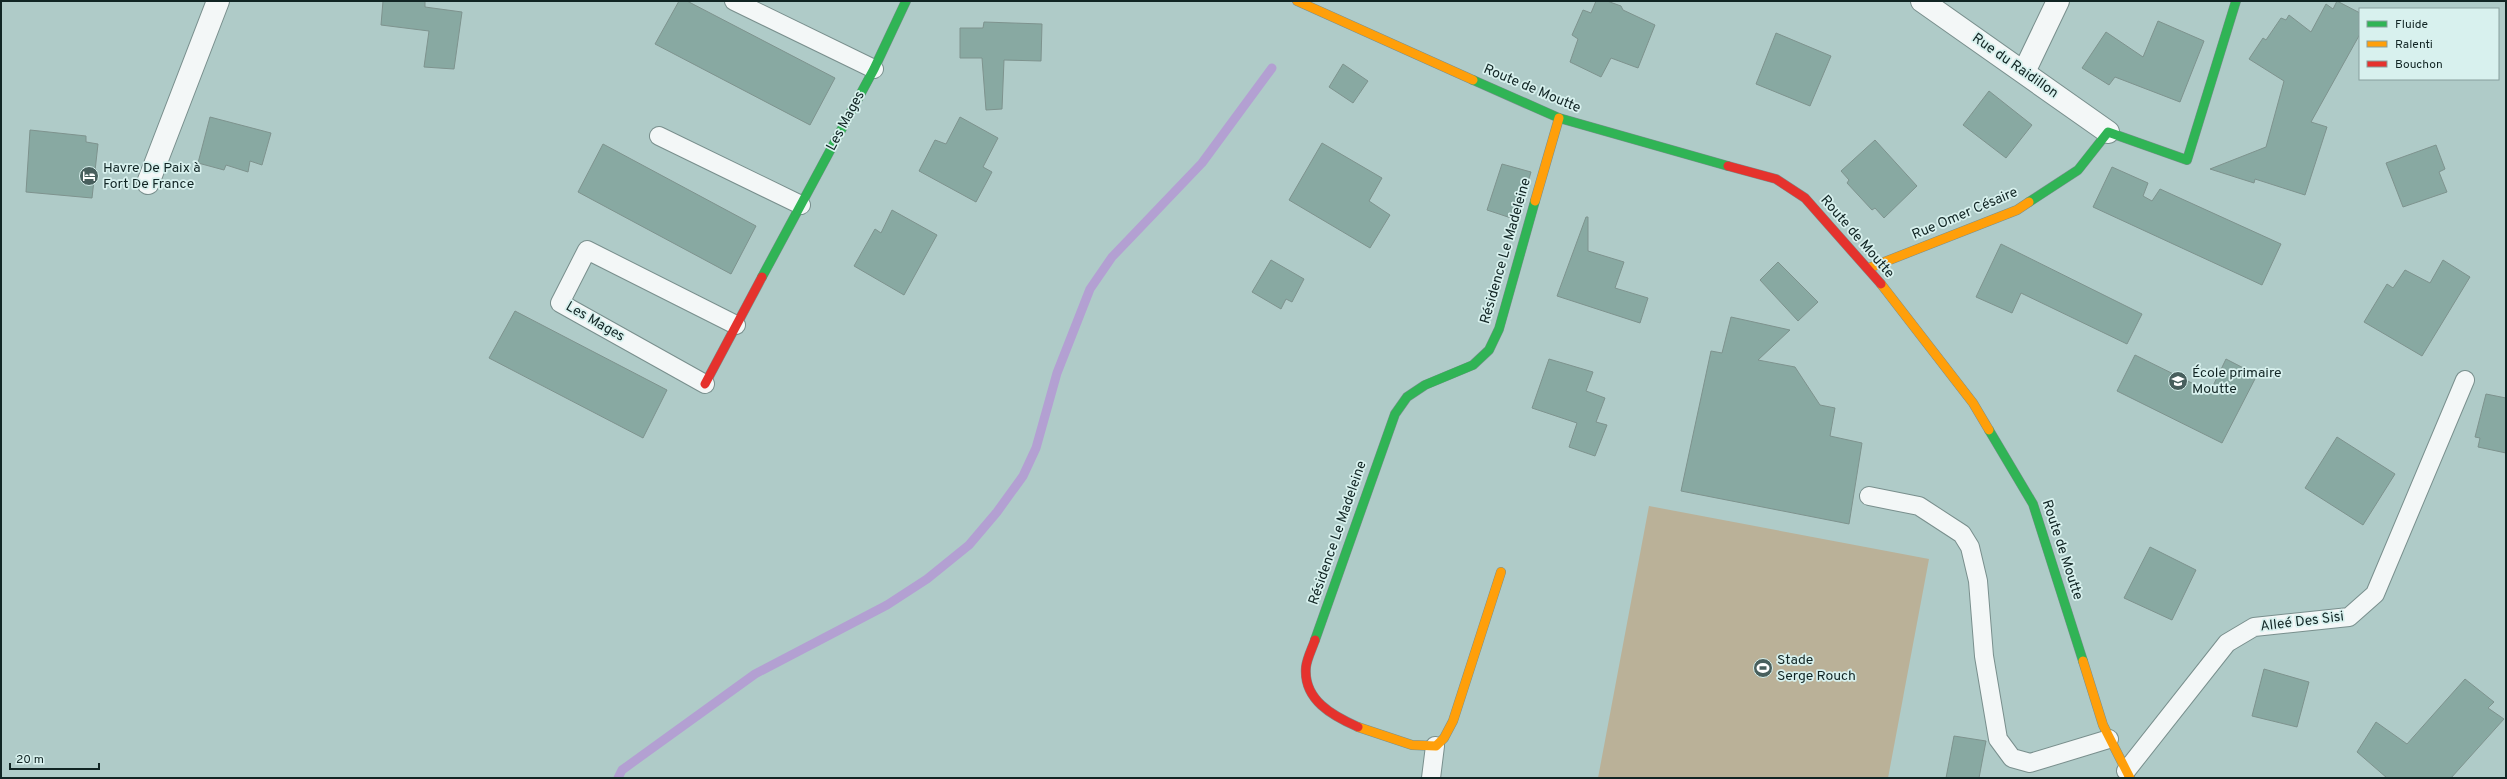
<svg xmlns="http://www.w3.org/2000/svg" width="2507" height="779" viewBox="0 0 2507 779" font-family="Overpass,sans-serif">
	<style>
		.green { fill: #bab198 }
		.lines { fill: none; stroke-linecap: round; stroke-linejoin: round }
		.stream { stroke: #b3a0d2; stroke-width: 9 }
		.building { fill: #88a9a2; stroke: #7e938e }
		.lane-casing { stroke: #798f8d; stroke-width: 20 }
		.street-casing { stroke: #798f8d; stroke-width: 24 }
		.fast-casing { stroke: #798f8d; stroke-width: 10 }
		.slow-casing { stroke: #798f8d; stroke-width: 10 }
		.jam-casing { stroke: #798f8d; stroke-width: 10 }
		.lane { stroke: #f3f7f7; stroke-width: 18 }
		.street { stroke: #f3f7f7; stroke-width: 22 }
		.fast { stroke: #30b455; stroke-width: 9 }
		.slow { stroke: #ff9f0a; stroke-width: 9 }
		.jam { stroke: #e5322d; stroke-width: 9 }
		.labels { text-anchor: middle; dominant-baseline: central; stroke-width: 3.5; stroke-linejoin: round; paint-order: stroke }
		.street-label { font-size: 14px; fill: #112524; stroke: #d8f1ee }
		.poi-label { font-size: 14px; fill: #112524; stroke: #d8f1ee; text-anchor: start }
	</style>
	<rect width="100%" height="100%" fill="#afcbc8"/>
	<path class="green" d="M1649,506L1929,559L1888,778H1598Z"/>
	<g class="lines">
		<path class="stream" d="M618,778L622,770L755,674L887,605L927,579L969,545L997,512L1023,476L1036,448L1057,373L1090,289L1112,257L1202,163L1272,68"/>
	</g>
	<path class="building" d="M383,1H425V7L462,12L454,69L424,67L429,31L381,25Z
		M679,1H687L835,78L810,125L655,44Z
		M1596,1H1607L1621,6L1623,10L1655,25L1638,68L1611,58L1601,77L1570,62L1578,39L1572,35L1583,10L1591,13Z
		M2337,1L2360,13V34L2311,122L2327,127L2305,195L2255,179L2254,183L2210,169L2266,147L2284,81L2249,59L2263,38L2266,40L2281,18L2286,20L2289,15L2311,32L2326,4L2333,9Z
		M2158,21L2204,41L2180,102L2115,77L2109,85L2082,68L2106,32L2143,57Z
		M984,22L1042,24L1041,61L1004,60L1002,109L986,110L982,58H960V28H983Z
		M1776,33L1831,56L1810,106L1756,84Z
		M1343,64L1368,81L1353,103L1329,87Z
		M1989,91L2032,125L2006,158L1963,125Z
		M210,117L271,133L262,165L250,161L248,172L226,165L224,170L198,163Z
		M960,117L998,138L983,167L992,172L976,202L919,171L935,140L946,144Z
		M30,130L86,136V142L98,144L92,198L26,192Z
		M1875,140L1917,186L1884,218L1875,208L1872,210L1847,183L1849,180L1841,171Z
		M1322,143L1382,178L1369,201L1390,215L1370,248L1289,200Z
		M603,144L756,226L731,274L578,192Z
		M2436,145L2445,169L2439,172L2447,192L2403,207L2386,163Z
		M1502,164L1531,172L1517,220L1487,210Z
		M2112,167L2148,183L2143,196L2152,201L2160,189L2281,244L2262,285L2093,207Z
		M892,210L937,235L904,295L854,266L875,229L881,233Z
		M1586,217H1588V251L1624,262L1615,288L1648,298L1640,323L1557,296Z
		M2001,244L2142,314L2127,344L2021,293L2012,313L1976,297Z
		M1271,260L1304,279L1292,302L1286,299L1281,309L1252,292Z
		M2443,260L2470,277L2422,356L2364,322L2387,284L2393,288L2405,270L2430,283Z
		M1778,262L1818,302L1798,321L1760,280Z
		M515,311L667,390L643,438L489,358Z
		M1731,317L1790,330L1758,360L1795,367L1820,405L1835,408L1830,436L1862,443L1849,524L1681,491L1711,351L1722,353Z
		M2135,355L2210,392L2226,359L2257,375L2222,443L2117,391Z
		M1549,359L1593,372L1586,391L1605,398L1596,422L1607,425L1595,456L1569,447L1577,423L1532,408Z
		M2486,394L2506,398V453L2478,447L2480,438L2475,437Z
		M2337,437L2395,474L2363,525L2305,488Z
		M2150,547L2196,570L2172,620L2124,598Z
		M2264,669L2309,682L2297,727L2252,716Z
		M2465,679L2494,702L2488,708L2504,719L2451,778H2387L2357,752L2376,722L2407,744Z
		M1954,736L1986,741L1979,778H1946Z"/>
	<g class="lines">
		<g class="lane-casing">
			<path id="lane" d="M734,1L874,69
				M659,136L801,205
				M705,384L560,303L587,250L736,325
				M1869,496L1919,506L1962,534L1970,547L1978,581L1984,656L1998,739L2012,758L2030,763L2109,739
				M2126,771L2227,643L2254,627L2349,617L2375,594L2465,380
				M1431,778L1435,746"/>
		</g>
		<g class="street-casing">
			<path id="street" d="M1922,1L2108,132
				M2024,72L2058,1
				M148,183L218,1"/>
		</g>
		<g class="fast-casing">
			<path id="fast" d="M1473,80L1559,118L1728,166
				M2029,202L2078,170L2108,132L2187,160L2236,1
				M762,277L874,69L906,1
				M1989,430L2033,504L2083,661
				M1315,640L1395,414L1407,397L1425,385L1473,365L1489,350L1499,329L1535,201"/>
		</g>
		<g class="slow-casing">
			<path id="slow" d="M1297,1L1473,80
				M1535,201L1559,118
				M1869,268L2017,210L2029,202
				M1881,284L1973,403L1989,430
				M2083,661L2103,725L2130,778
				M1358,727L1412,745L1436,746L1444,738L1453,721L1501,572"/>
		</g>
		<g class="jam-casing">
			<path id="jam" d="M1728,166L1776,179L1805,198L1881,284
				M705,384L762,277
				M1315,640C1312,649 1307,658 1306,667C1303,700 1333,716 1358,727"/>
		</g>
		<use href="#lane" class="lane"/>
		<use href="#street" class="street"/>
		<use href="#fast" class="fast"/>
		<use href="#slow" class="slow"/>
		<use href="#jam" class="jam"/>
	</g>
	<defs>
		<g id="hotel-disc" transform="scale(1)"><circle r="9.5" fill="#485f5d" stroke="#d8f1ee"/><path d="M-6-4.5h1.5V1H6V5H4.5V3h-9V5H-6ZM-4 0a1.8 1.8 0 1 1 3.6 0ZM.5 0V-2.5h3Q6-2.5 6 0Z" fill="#fff"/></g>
		<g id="school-disc" transform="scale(1)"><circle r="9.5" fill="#485f5d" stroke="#d8f1ee"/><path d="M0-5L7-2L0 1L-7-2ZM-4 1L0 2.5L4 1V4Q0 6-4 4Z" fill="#fff"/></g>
		<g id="stadium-disc" transform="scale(1)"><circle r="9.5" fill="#485f5d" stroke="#d8f1ee"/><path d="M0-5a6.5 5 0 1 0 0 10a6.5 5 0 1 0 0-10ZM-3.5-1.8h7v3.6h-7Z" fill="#fff"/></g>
	</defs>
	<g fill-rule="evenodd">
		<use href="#hotel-disc" x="89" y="176"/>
		<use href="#school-disc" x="2178" y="381"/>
		<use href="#stadium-disc" x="1763" y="668"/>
	</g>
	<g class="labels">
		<g class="street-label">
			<text transform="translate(2015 66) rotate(35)">Rue du Raidillon</text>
			<text transform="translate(1532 89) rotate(23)">Route de Moutte</text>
			<text transform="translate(846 121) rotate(-62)">Les Mages</text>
			<text transform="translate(1965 214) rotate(-23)">Rue Omer Césaire</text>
			<text transform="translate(1857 237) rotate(49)">Route de Moutte</text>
			<text transform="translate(1506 251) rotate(-74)">Résidence Le Madeleine</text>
			<text transform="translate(595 322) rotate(30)">Les Mages</text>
			<text transform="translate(1338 533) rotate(-71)">Résidence Le Madeleine</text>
			<text transform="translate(2062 550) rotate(72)">Route de Moutte</text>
			<text transform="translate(2302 622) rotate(-7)">Alleé Des Sisi</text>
		</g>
		<g class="poi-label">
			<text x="103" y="168">Havre De Paix à<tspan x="103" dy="16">Fort De France</tspan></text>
			<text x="2192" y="373">École primaire<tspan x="2192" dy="16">Moutte</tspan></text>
			<text x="1777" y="660">Stade<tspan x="1777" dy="16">Serge Rouch</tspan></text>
		</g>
	</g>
	<rect width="2507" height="779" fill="none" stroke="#112524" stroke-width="4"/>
	<rect x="2359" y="8" width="140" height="72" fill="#d8f1ee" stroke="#889f9d"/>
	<rect x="2367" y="21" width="20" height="6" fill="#30b455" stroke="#889f9d"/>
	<text x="2395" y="28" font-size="12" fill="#112524">Fluide</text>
	<rect x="2367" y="41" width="20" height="6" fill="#ff9f0a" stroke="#889f9d"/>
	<text x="2395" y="48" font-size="12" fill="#112524">Ralenti</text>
	<rect x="2367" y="61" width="20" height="6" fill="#e5322d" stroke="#889f9d"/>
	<text x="2395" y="68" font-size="12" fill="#112524">Bouchon</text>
	<path d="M10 763v6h89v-6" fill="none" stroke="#112524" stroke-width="2"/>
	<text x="16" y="763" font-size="12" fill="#112524" stroke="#d8f1ee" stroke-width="3" paint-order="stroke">20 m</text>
</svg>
